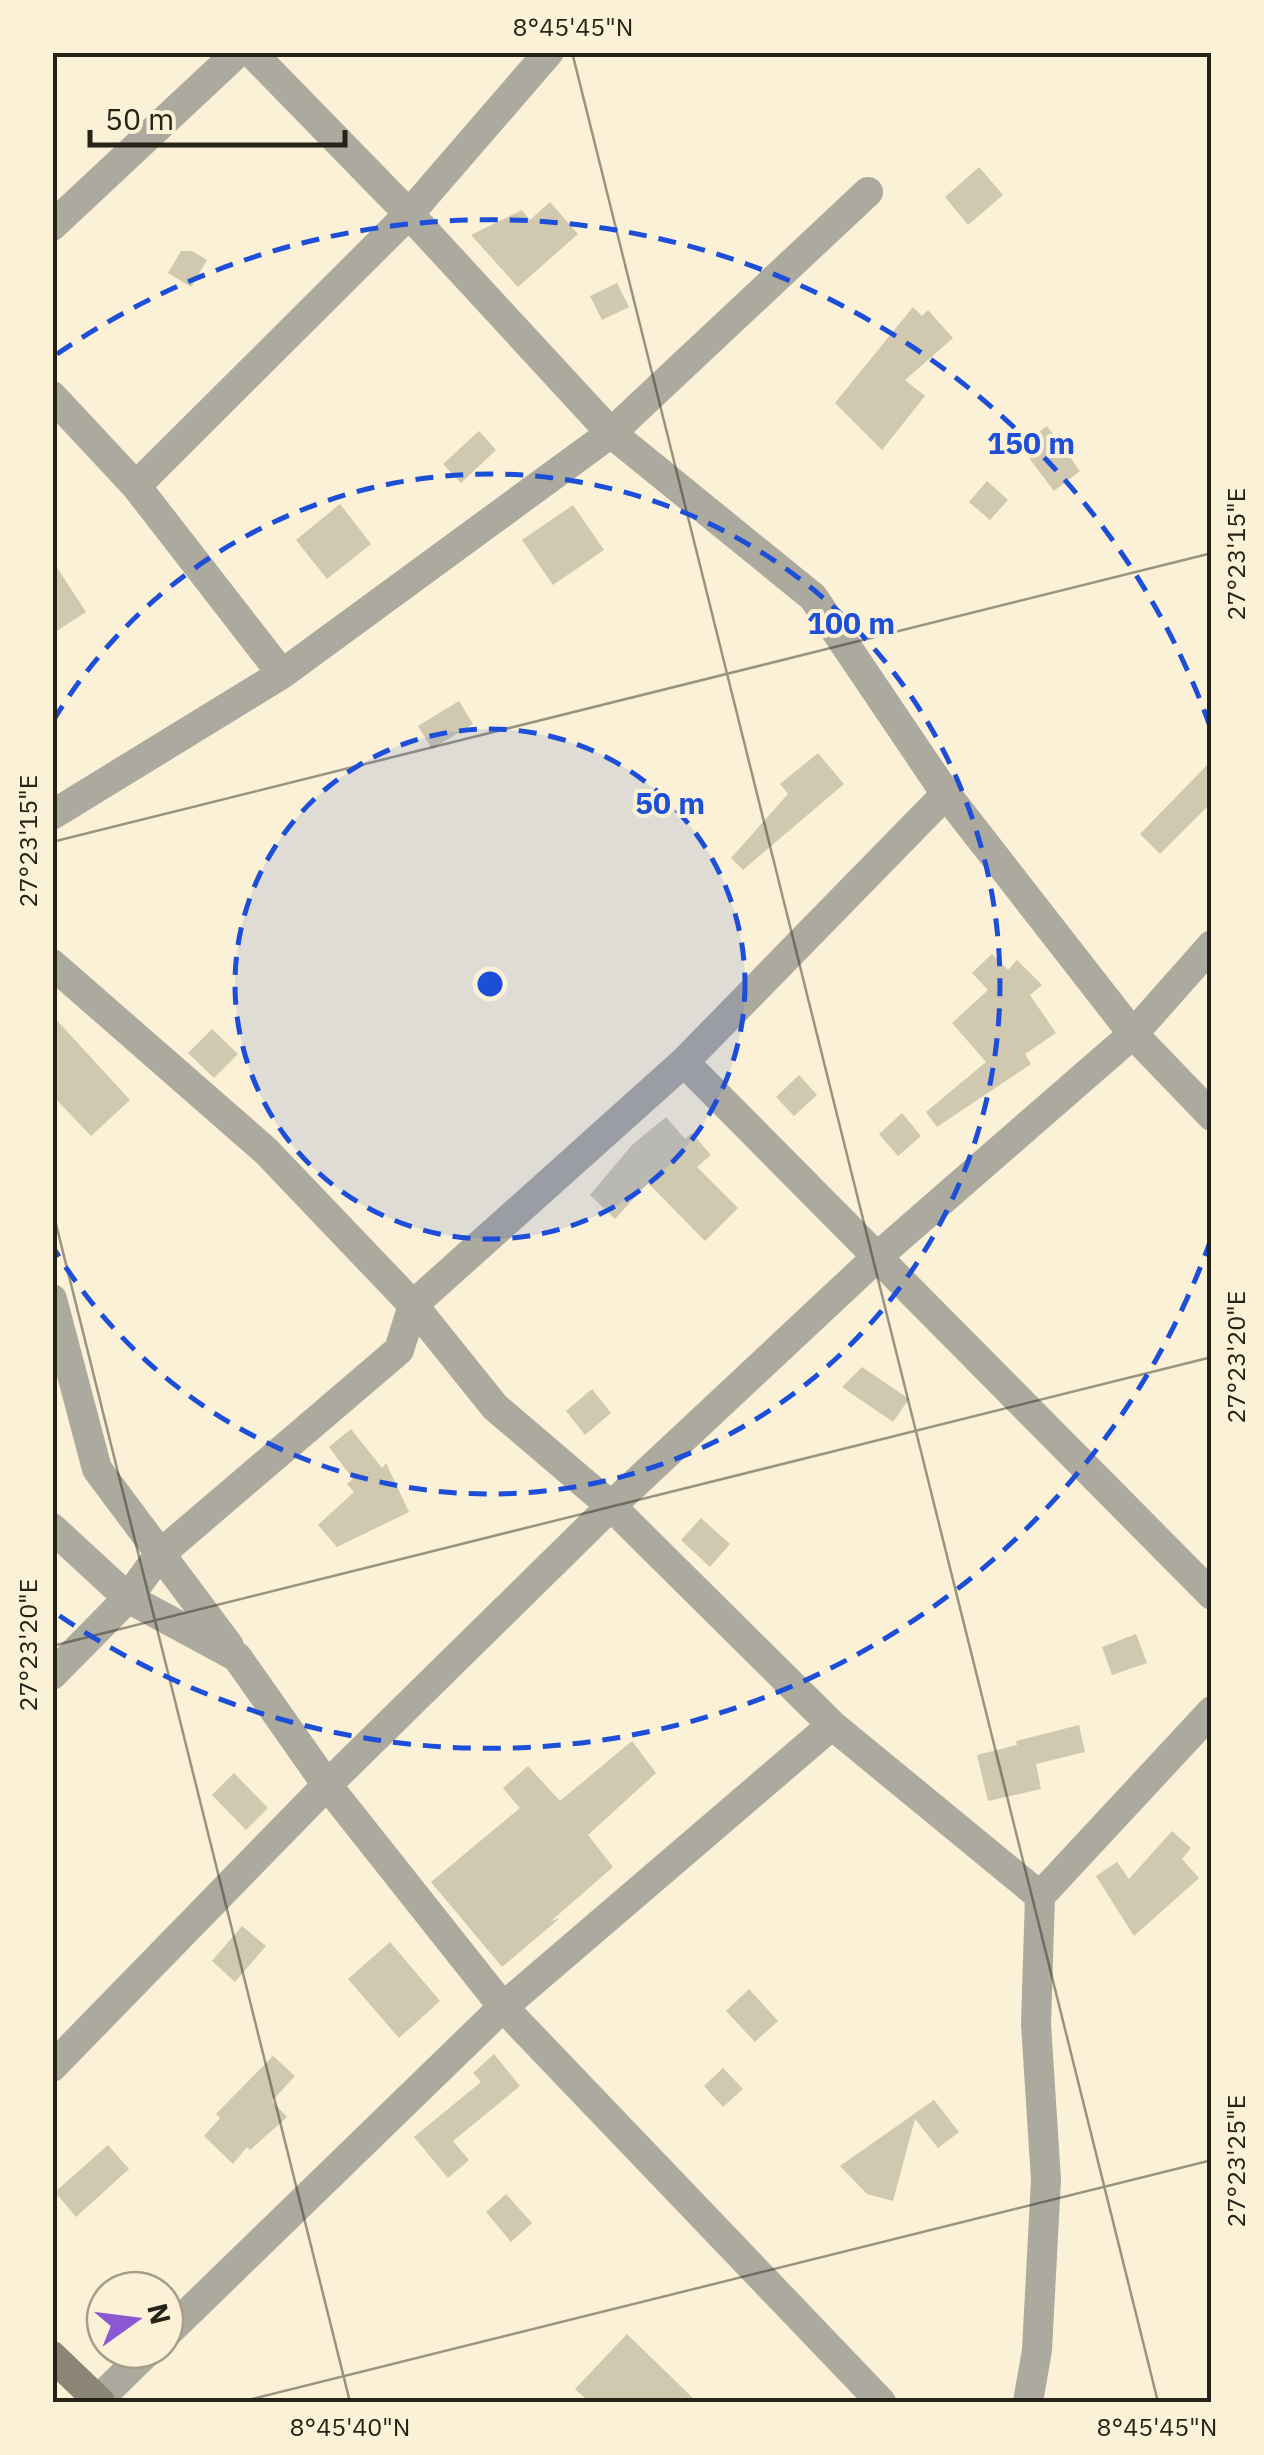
<svg xmlns="http://www.w3.org/2000/svg" width="1264" height="2455" viewBox="0 0 1264 2455" font-family="'IBM Plex Sans',sans-serif">
	<style>
		.building { fill: #d0c8af }
		.lines { fill: none; stroke-linecap: round; stroke-linejoin: round }
		.minor { stroke: #aca99e; stroke-width: 30 }
		.secondary { stroke: #8b8576; stroke-width: 30 }
		.ticks { fill: none; stroke: #252218; stroke-width: 2.5; stroke-opacity: 0.45 }
		.ring { fill: none; stroke: #1d4ed8; stroke-width: 5; stroke-dasharray: 18 12 }
		.centre { fill: #1d4ed8; stroke: #faf1d7; stroke-width: 5 }
		.ring-label { font-size: 30px; text-anchor: middle; font-weight: bold; fill: #1d4ed8; stroke: #faf1d7; stroke-width: 8; stroke-linejoin: round; paint-order: stroke }
		.neatline { fill: none; stroke: #252218; stroke-width: 4 }
		.ticks-label { font-size: 25px; text-anchor: middle; fill: #252218 }
	</style>
	<rect width="100%" height="100%" fill="#faf1d7"/>
	<path class="building" d="M979,167L1003,195L968,225L945,197Z
		M550,202L578,234L518,287L471,235L522,210L530,220Z
		M181,251H192L207,260L191,287L168,273Z
		M617,283L629,307L602,320L590,296Z
		M913,307L922,316L928,310L953,338L905,380L925,396L882,450L835,403Z
		M1047,426L1080,471L1054,491L1020,446Z
		M479,431L496,450L461,483L443,464Z
		M987,481L1008,500L990,520L969,502Z
		M340,504L371,544L327,579L296,540Z
		M573,505L604,550L553,585L522,540Z
		M52,560L86,612L52,634Z
		M459,701L473,724L432,749L418,726Z
		M818,753L844,784L743,870L731,858L788,794L780,784Z
		M1212,760V802L1160,854L1140,834Z
		M992,954L1008,970L1017,960L1042,985L1030,995L1056,1033L1025,1054L1031,1064L937,1127L926,1112L986,1062L952,1023L988,990L972,973Z
		M52,1015L130,1100L91,1136L52,1095Z
		M212,1029L238,1054L214,1078L188,1053Z
		M799,1075L817,1095L794,1116L776,1097Z
		M902,1113L921,1136L898,1156L879,1134Z
		M666,1117L685,1139L692,1133L711,1155L697,1167L738,1208L705,1241L648,1183L615,1219L590,1195L632,1145Z
		M862,1367L909,1399L893,1422L842,1387Z
		M592,1389L611,1413L585,1435L566,1411Z
		M351,1429L382,1468L386,1463L409,1512L337,1547L318,1525L354,1492L347,1484L353,1479L329,1447Z
		M701,1518L730,1544L710,1567L681,1540Z
		M1136,1634L1147,1663L1112,1675L1102,1647Z
		M1079,1725L1085,1752L1036,1764L1041,1789L988,1801L977,1755L1017,1745L1016,1741Z
		M632,1741L656,1773L588,1835L613,1867L551,1921L560,1918L502,1967L431,1882L520,1808L503,1788L528,1766L560,1801Z
		M234,1773L268,1808L246,1830L212,1795Z
		M1172,1831L1191,1848L1182,1859L1199,1878L1134,1936L1096,1876L1117,1862L1129,1879Z
		M242,1926L266,1946L235,1982L212,1961Z
		M390,1942L440,2001L399,2038L348,1979Z
		M749,1989L778,2021L755,2042L726,2011Z
		M494,2054L520,2086L453,2141L469,2160L448,2178L414,2137L481,2082L473,2073Z
		M273,2056L295,2076L272,2101L287,2117L250,2150L247,2147L233,2164L204,2136L220,2118L216,2114Z
		M723,2068L743,2089L723,2107L704,2086Z
		M934,2100L959,2132L938,2148L915,2119L893,2201L867,2194L840,2166Z
		M108,2145L129,2169L76,2217L55,2192Z
		M506,2194L532,2223L511,2242L486,2212Z
		M627,2334L697,2402H589L575,2389Z"/>
	<g class="lines">
		<path class="minor" d="M251,52L409,214L611,433L813,597L946,794L1133,1034L1212,1116
			M52,226L238,52
			M52,396L136,486L282,674
			M136,486L409,214L549,52
			M52,815L282,674L611,433L868,192
			M52,964L266,1151L413,1305L495,1407L611,1506L832,1725L1040,1896
			M684,1062L1212,1595
			M52,1299L97,1469L229,1646
			M52,1528L128,1598L237,1657L327,1785L503,2007L881,2402
			M52,1675L128,1598L159,1555L399,1350L413,1305L684,1062L946,794
			M52,2067L327,1785L611,1506L877,1257L1133,1034L1212,945
			M165,2335L503,2007L832,1725
			M98,2400L149,2350
			M1028,2402L1037,2350L1046,2180L1036,2024L1040,1896L1212,1711"/>
		<path class="secondary" d="M52,2356L100,2402"/>
	</g>
	<path class="ticks" d="M572,52L1158,2402M52,842L1212,553M52,1208L350,2402M52,1646L1212,1357M240,2402L1212,2160"/>
	<circle cx="490" cy="984" r="255" fill="#1d4ed8" fill-opacity=".12"/>
	<g class="ring">
		<circle cx="490" cy="984" r="255"/>
		<path d="M53 721A510 510 0 1 1 53 1247"/>
		<path d="M1211 1239A765 765 0 0 1 57 1614M57 354A765 765 0 0 1 1211 729"/>
	</g>
	<circle cx="490" cy="984" r="15" class="centre"/>
	<g class="ring-label">
		<text x="1031" y="454">150 m</text>
		<text x="851" y="634">100 m</text>
		<text x="670" y="814">50 m</text>
	</g>
	<rect width="1264" height="2455" fill="none" stroke="#faf1d7" stroke-width="110"/>
	<g transform="translate(135 2320) rotate(76)"><circle r="48" fill="#faf1d7" stroke="#a59e8b" stroke-width="2.5"/>
	<path d="M0-8L18 38L0 25L-18 38Z" fill="#8b58d1"/>
	<text y="-15" font-size="28" font-weight="bold" text-anchor="middle" fill="#252218">N</text>
	</g>
	<path d="M90 130v15h255v-15" fill="none" stroke="#252218" stroke-width="5"/>
	<text x="105" y="130" font-size="30" fill="#252218" stroke="#faf1d7" stroke-width="8" paint-order="stroke">50 m</text>
	<rect x="55" y="55" width="1154" height="2345" class="neatline"/>
	<g class="ticks-label">
		<text x="573" y="36">8°45'45"N</text>
		<text transform="translate(1236 554) rotate(-90)" y="9">27°23'15"E</text>
		<text transform="translate(28 841) rotate(-90)" y="9">27°23'15"E</text>
		<text transform="translate(1236 1357) rotate(-90)" y="9">27°23'20"E</text>
		<text transform="translate(28 1645) rotate(-90)" y="9">27°23'20"E</text>
		<text transform="translate(1236 2161) rotate(-90)" y="9">27°23'25"E</text>
		<text x="350" y="2436">8°45'40"N</text>
		<text x="1157" y="2436">8°45'45"N</text>
	</g>
</svg>
